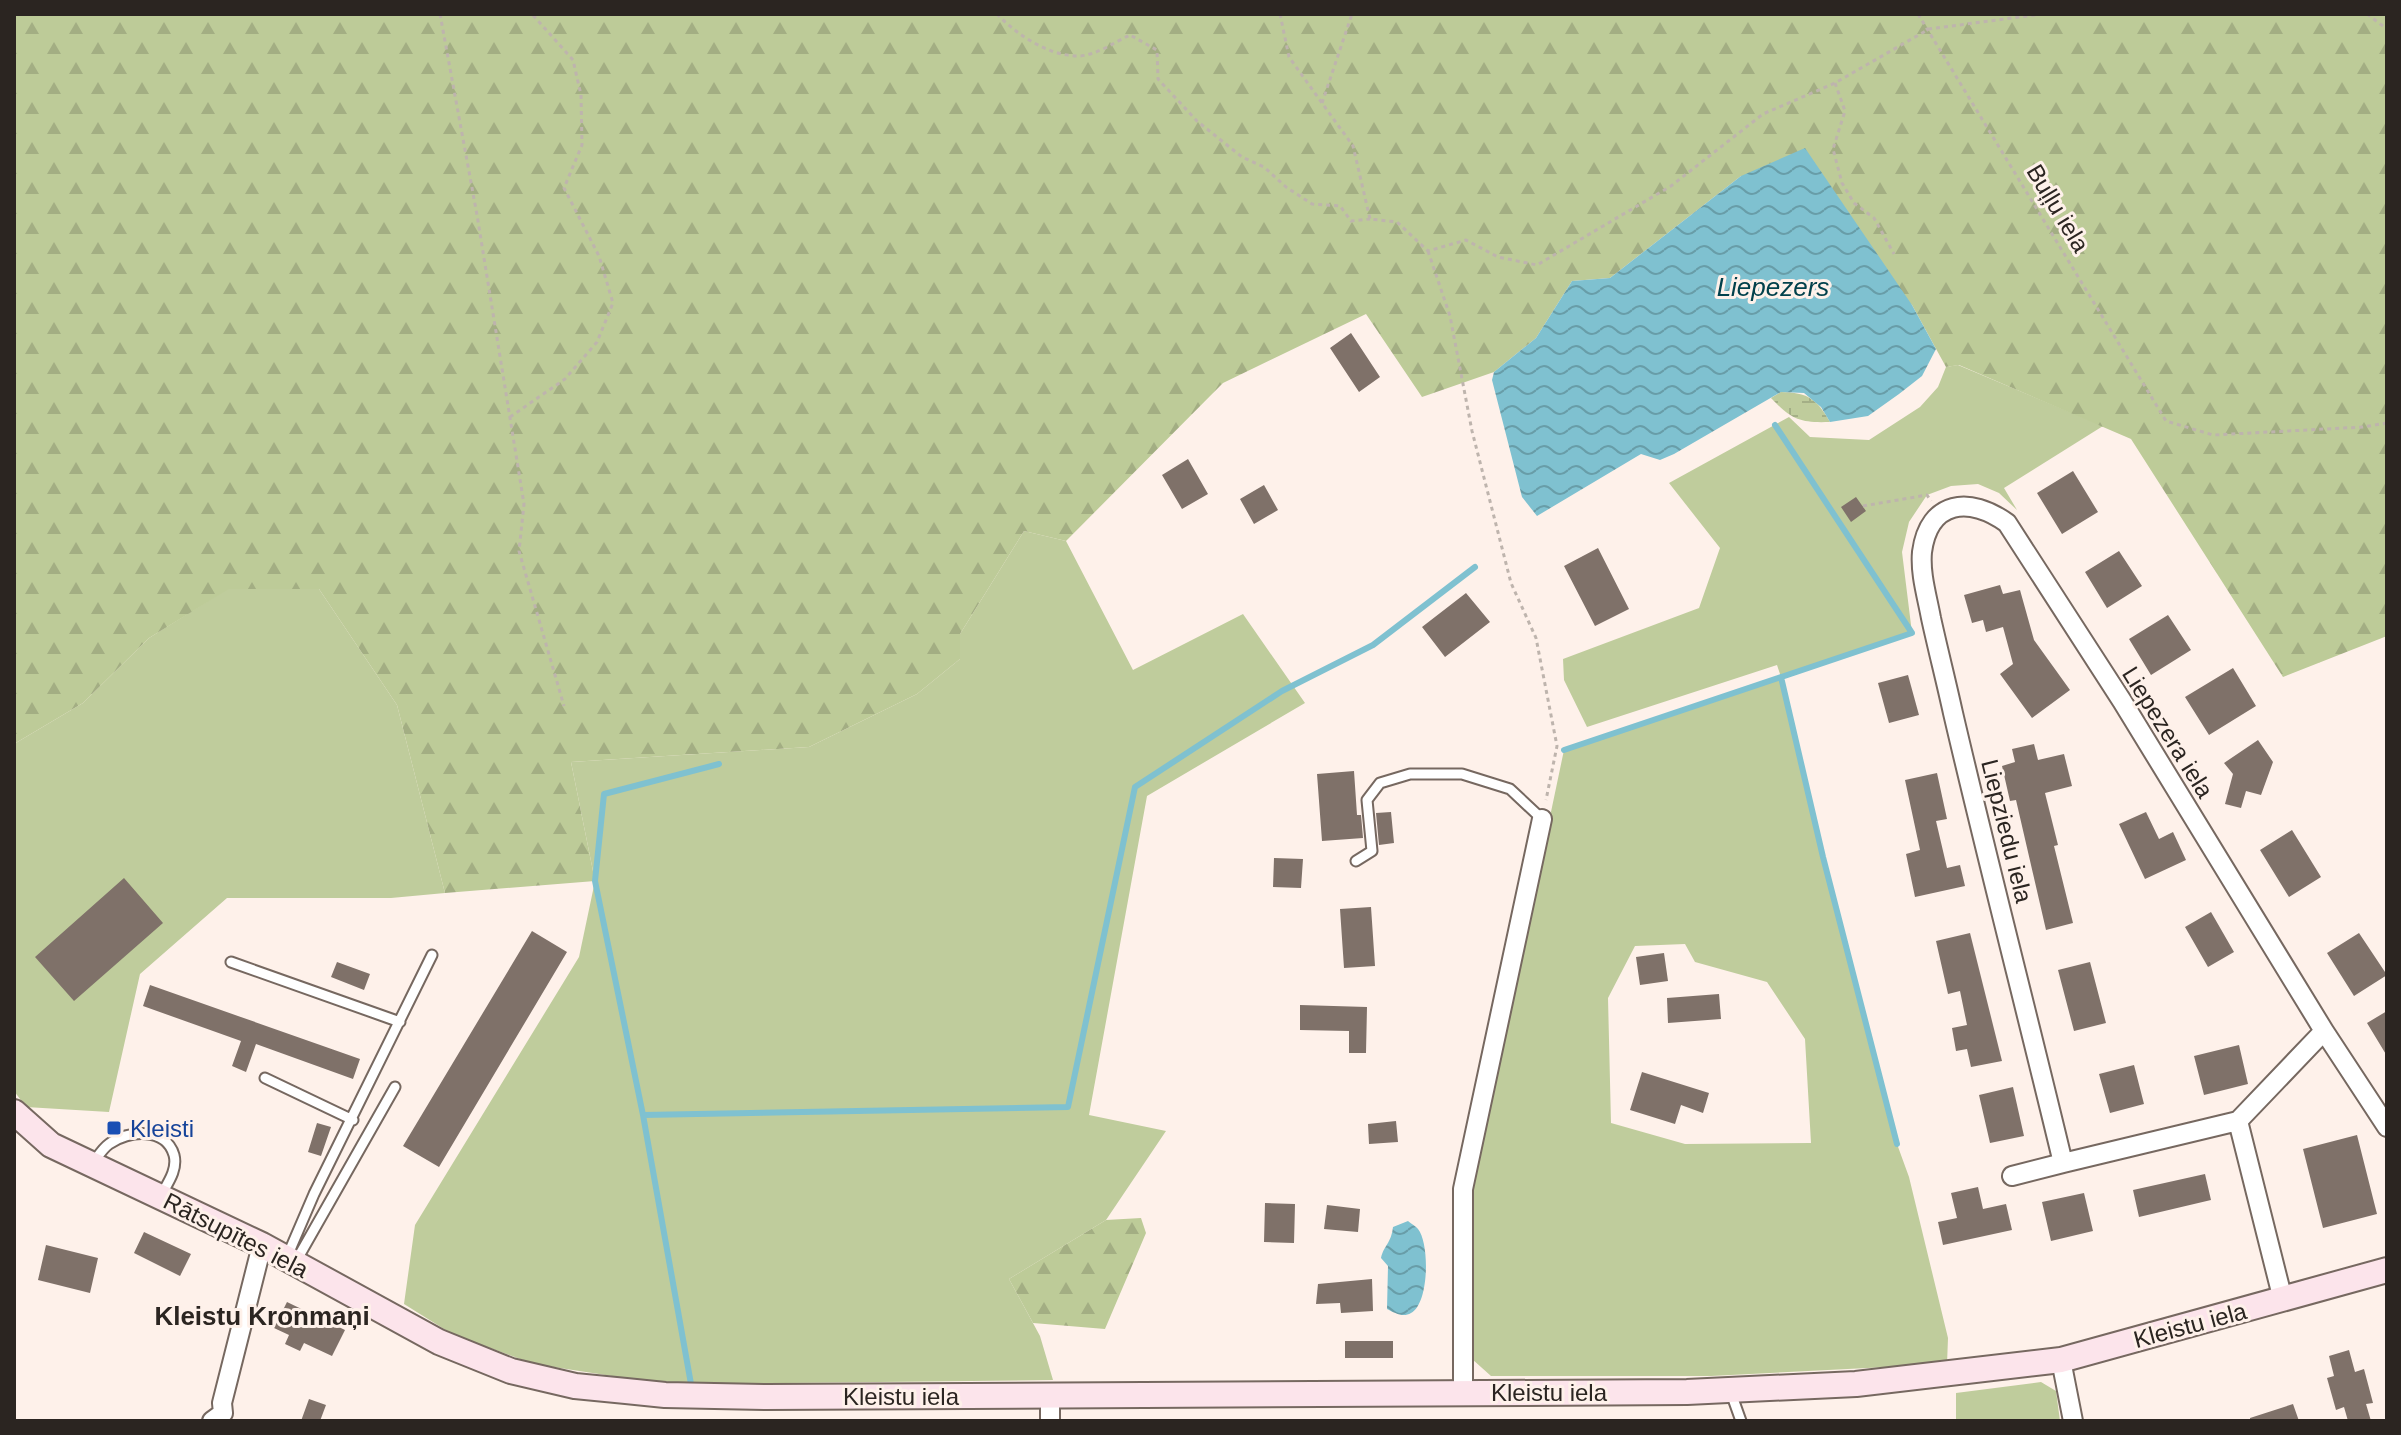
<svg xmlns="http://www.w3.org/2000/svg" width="2401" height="1435" viewBox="0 0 2401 1435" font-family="Helvetica,sans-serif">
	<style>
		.grass { fill: #bfcc9c; fill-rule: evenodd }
		.forest { fill: url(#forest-firs) }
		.wetland { fill: url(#wetland-marsh) }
		.water { fill: url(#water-waves) }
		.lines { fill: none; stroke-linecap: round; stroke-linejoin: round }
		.stream { stroke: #7fc1d0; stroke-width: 6 }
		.building { fill: #7f7169 }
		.lane-casing { stroke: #766860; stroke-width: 13 }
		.street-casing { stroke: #766860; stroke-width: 22 }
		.secondary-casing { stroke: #766860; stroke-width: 28 }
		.path { stroke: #beb4ad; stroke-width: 3; stroke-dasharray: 4 4; stroke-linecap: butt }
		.lane { stroke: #fff; stroke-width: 9 }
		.street { stroke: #fff; stroke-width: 18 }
		.secondary { stroke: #fce4eb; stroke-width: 24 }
		.transit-dot { fill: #1a4fb4; stroke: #fef1ea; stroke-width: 3 }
		.labels { text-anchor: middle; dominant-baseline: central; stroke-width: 6; stroke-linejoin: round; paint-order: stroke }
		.street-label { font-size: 24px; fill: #2b2521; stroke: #fef1ea }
		.transit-label { font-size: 24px; fill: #164399; stroke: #fef1ea; text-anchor: start }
		.water-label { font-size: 26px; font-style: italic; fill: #02414c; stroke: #fef1ea }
		.neighbourhood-label { font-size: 26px; font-weight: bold; fill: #2b2521; stroke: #fef1ea }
	</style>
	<defs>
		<pattern id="forest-firs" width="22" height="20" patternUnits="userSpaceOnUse" patternTransform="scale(2)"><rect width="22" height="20" fill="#bdcb98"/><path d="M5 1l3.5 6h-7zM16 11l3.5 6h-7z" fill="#a3ae83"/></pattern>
		<pattern id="wetland-marsh" width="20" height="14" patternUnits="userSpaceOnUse" patternTransform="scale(2)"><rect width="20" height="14" fill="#bfcc9c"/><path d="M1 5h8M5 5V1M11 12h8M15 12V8" fill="none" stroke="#a4af86"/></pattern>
		<pattern id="water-waves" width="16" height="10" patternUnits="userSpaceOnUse" patternTransform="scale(2)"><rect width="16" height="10" fill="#7fc1d0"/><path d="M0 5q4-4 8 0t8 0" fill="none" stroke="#689da8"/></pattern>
	</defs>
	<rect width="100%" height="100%" fill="#fef1ea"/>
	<path class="grass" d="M1958,365L2103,426L2004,488L2017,510L1999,493L1978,484L1951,486L1927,495L1909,522L1902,552L1912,633L1781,678L1823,857L1897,1144L1909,1177L1948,1338L1947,1364L1711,1376H1491L1472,1359V1188L1564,750L1781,677L1777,665L1587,727L1564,680L1563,659L1699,608L1720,548L1669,483L1789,417L1810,437L1869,440L1920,407L1938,387L1946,367ZM1685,944L1695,962L1767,982L1805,1039L1811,1143L1685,1144L1611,1123L1608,998L1635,946Z
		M1024,531L1066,541L1133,670L1243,614L1305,703L1147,796L1089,1115L1166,1131L1106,1220L1009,1279L1040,1336L1053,1380L691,1384L625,1378L534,1364L452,1334L404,1304L415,1225L579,957L595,881L571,762L809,747L917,694L960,659V634Z
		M229,588L319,589L397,705L445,893L391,898H227L140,974L109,1112L26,1107L14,1091V744L83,703L149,638Z
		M2041,1382L2056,1391L2060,1421H1956V1393Z"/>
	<path class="forest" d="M14,14H2387V636L2283,677L2131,439L1959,365L1946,367L1912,305L1741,176L1610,278L1572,281L1536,338L1494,372L1422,397L1366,314L1223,383L1066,541L1024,531L960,634V659L917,694L809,747L571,762L595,881L445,893L397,705L319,589H229L149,638L83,703L14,744Z
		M1141,1218L1146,1233L1105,1329L1033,1323L1009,1279L1106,1220Z"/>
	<path class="wetland" d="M1781,392C1808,393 1816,398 1830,422C1800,423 1792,420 1771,398Z"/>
	<path class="water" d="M1805,148L1912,305L1936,349L1922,376L1899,394L1868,416L1830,422L1821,407L1804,393L1781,392L1674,454L1660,460L1641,454L1537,516L1522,497L1492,380L1494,372L1536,338L1572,281L1610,278L1741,176Z
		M1408,1221C1411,1224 1416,1226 1418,1229C1430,1244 1429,1304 1411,1313C1403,1318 1395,1313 1387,1309L1388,1266L1381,1258C1384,1245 1391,1244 1393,1227Z"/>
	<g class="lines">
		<path class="stream" d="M1781,677L1823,857L1897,1144
			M1564,750L1912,633L1775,425
			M643,1115L1068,1107L1135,787L1282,691L1373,645L1475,567
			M691,1384L643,1115L595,881L604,794L719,764"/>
	</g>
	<path class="building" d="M1351,333L1380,377L1359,392L1330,348Z
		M1188,459L1208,494L1182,509L1162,475Z
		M2073,471L2098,512L2062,534L2037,493Z
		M1264,485L1278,510L1254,524L1240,499Z
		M1856,497L1866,511L1851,522L1841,507Z
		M1598,548L1629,609L1595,626L1564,566Z
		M2119,551L2142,586L2107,608L2085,572Z
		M2000,585L2003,594L2020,590L2034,640L2070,690L2032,718L2000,674L2013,664L2003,627L1986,632L1983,620L1972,623L1964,595Z
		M1466,593L1490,622L1445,657L1422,627Z
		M2168,615L2191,650L2151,675L2129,639Z
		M2233,668L2256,706L2209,735L2185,697Z
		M1908,675L1919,715L1889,723L1878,683Z
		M2258,740L2273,762L2261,795L2246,791L2241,808L2225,804L2233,774L2224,763Z
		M2034,744L2038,760L2064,754L2072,786L2045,793L2058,845L2054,846L2073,923L2046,930L2016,800L2010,801L2002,766L2015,762L2012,749Z
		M1354,771L1357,815H1361L1363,838L1322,841L1317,774Z
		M1937,773L1947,819L1936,821L1947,868L1960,865L1965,886L1915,897L1906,854L1920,850L1905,780Z
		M1391,812L1394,843L1379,845L1376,813Z
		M2146,812L2159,839L2173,832L2186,860L2145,879L2119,824Z
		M2292,830L2321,877L2289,897L2260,850Z
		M1274,858L1303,859L1301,888L1273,887Z
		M124,878L163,923L74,1001L35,957Z
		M1371,907L1375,966L1344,968L1340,909Z
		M2211,912L2234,952L2208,967L2185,927Z
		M532,931L567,952L439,1167L403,1146Z
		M1970,933L2002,1061L1971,1067L1967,1049L1956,1051L1952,1028L1967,1025L1960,991L1948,994L1936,941Z
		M2359,933L2387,975L2354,996L2327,953Z
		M1664,953L1668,981L1640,985L1636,957Z
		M337,962L370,974L364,990L331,977Z
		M2090,962L2106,1023L2074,1031L2058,970Z
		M150,985L360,1059L353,1079L256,1044L246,1072L232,1066L241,1041L143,1006Z
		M1719,994L1721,1019L1668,1023L1667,998Z
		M1300,1005L1367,1007L1366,1053H1349V1031L1300,1030Z
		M2387,1011V1056L2367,1023Z
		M2239,1045L2248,1084L2204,1095L2194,1056Z
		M2134,1065L2144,1104L2110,1113L2099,1074Z
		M1642,1072L1709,1093L1703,1113L1681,1105L1675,1124L1630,1110Z
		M2013,1087L2024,1136L1990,1143L1979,1095Z
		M1396,1121L1398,1142L1369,1144L1368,1124Z
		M317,1123L331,1127L321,1156L308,1152Z
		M2357,1135L2377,1214L2323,1228L2303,1149Z
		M2205,1174L2211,1200L2139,1217L2133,1190Z
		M1978,1187L1983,1209L2006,1204L2012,1230L1943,1245L1938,1222L1957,1218L1951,1193Z
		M2084,1193L2093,1231L2051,1241L2042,1202Z
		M1265,1203L1295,1204L1294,1243L1264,1242Z
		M1327,1205L1360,1209L1358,1232L1324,1229Z
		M144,1232L191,1254L180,1276L134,1253Z
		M46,1245L98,1258L90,1293L38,1280Z
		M1372,1279L1373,1311L1341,1313L1340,1303L1316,1304L1318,1284Z
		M287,1302L345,1330L332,1356L304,1343L300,1351L285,1344L289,1335L274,1328Z
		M1345,1341H1393V1358H1345Z
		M2349,1350L2355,1372L2364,1369L2373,1403L2366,1404L2371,1421H2348L2344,1407L2336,1410L2327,1378L2334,1376L2329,1356Z
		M309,1399L326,1405L320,1421H301Z
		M2293,1404L2299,1421H2250V1418Z"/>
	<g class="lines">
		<g class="lane-casing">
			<path id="lane" d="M1356,861L1372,851L1367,800L1380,783L1410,774H1462L1510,789L1542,819
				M231,962L400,1022
				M265,1078L353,1120
				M92,1164C97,1158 102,1149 109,1144C128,1130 166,1127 174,1155C178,1170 167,1184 160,1197
				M286,1259L314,1194L432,955
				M295,1263L395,1087
				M1731,1393L1741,1421"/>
		</g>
		<g class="street-casing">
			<path id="street" d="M2324,1031L2387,1127
				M2238,1121L2324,1031L2122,701L2007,523C1970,496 1929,500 1922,552C1920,574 1927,596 1931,618C1938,650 1946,681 1953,713C1988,863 2027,1013 2063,1163L2238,1121L2283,1300
				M2012,1176L2063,1163
				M2061,1360L2073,1421
				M1463,1392V1189L1542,819
				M1050,1395V1421
				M212,1421L223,1413L222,1403L262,1245"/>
		</g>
		<g class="secondary-casing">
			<path id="secondary" d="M14,1112L51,1145L262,1245L439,1342L511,1371L575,1386L626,1391L665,1395L767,1397L1687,1392L1856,1384L2061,1360L2387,1270"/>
		</g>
		<path class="path" d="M440,14L477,215L524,504L519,551L564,706
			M997,14C1016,34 1048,56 1078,56C1095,56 1115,42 1130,35L1157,50L1158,79L1197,121L1242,157L1264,167L1286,187L1312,204L1340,206L1351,221L1370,219
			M1280,14L1289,57L1353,146L1370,219L1397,222L1428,251L1466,240L1498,257L1537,265L1671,186L1763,114L1835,83L1929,29L2042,14
			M1918,14L2166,421L2213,435L2363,427L2387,423
			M2367,14L2387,29
			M1835,83L1845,111L1833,149L1842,183L1854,203L1874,218L1894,254
			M1322,103L1352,14
			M1428,251L1450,316L1472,431L1511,583L1536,638L1557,746L1546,800
			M510,417L565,379L597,342L613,303L599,256L564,188L582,145L581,95L573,60L532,14
			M1863,506L1927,495L1931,501"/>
		<use href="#lane" class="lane"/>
		<use href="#street" class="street"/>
		<use href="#secondary" class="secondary"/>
	</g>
	<rect class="transit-dot" x="106" y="1120" width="16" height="16" rx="4"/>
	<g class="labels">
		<g class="street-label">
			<text transform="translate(2058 208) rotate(59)">Buļļu iela</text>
			<text transform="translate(2168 732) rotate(58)">Liepezera iela</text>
			<text transform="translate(2007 831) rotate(76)">Liepziedu iela</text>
			<text transform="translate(236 1235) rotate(27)">Rātsupītes iela</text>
			<text transform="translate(2190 1325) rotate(-15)">Kleistu iela</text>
			<text x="1549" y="1392">Kleistu iela</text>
			<text x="901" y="1396">Kleistu iela</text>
		</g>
		<g class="transit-label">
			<text x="130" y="1128">Kleisti</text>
		</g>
		<g class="water-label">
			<text x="1773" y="287">Liepezers</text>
		</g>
		<g class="neighbourhood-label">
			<text x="262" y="1316">Kleistu Kronmaņi</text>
		</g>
	</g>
	<rect width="2401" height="1435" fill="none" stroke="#2b2521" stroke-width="32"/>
</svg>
